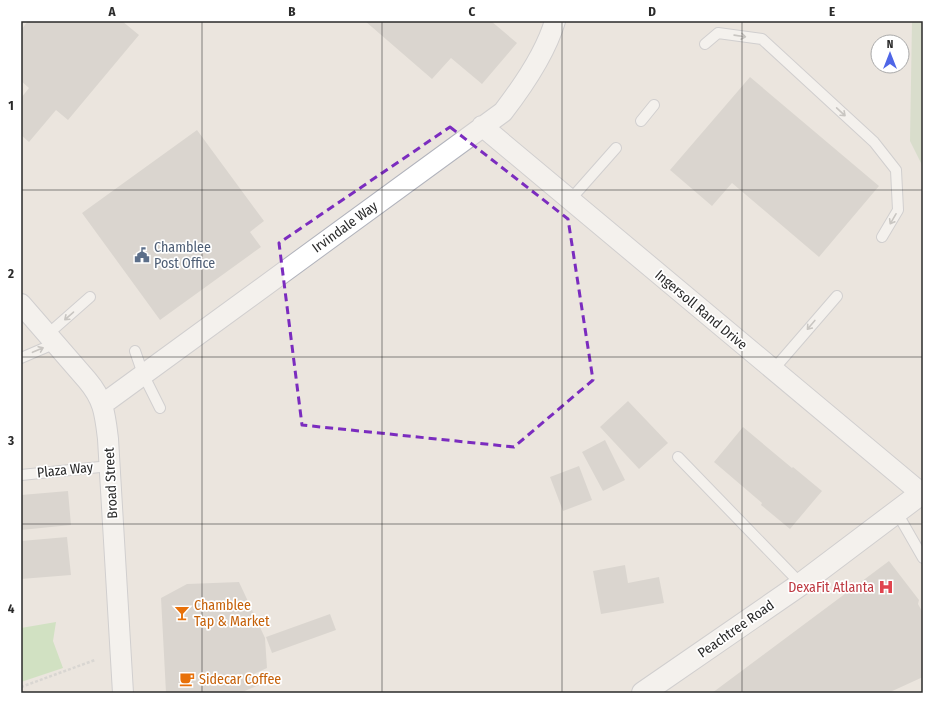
<svg xmlns="http://www.w3.org/2000/svg" width="944" height="714" viewBox="0 0 944 714" font-family="'Fira Sans Condensed',sans-serif">
	<style>
		.green { fill: #b2dba0 }
		.cemetery { fill: #c3d3b7 }
		.building { fill: #c6c2bd }
		.lines { fill: none; stroke-linecap: round; stroke-linejoin: round }
		.service-casing { stroke: #b1b3bc; stroke-width: 12 }
		.minor-casing { stroke: #b1b3bc; stroke-width: 22 }
		.tertiary-casing { stroke: #b1b3bc; stroke-width: 24 }
		.path { stroke: #c3c3c3; stroke-width: 2.5; stroke-dasharray: 3 2; stroke-linecap: butt }
		.service { stroke: #fff; stroke-width: 10 }
		.minor { stroke: #fff; stroke-width: 20 }
		.tertiary { stroke: #fff; stroke-width: 22 }
		.oneway { stroke: #9f9f9f }
		.marked { fill: none; stroke: #7b2cbf; stroke-width: 3; stroke-dasharray: 8 5; stroke-linejoin: round }
		.grid { fill: none; stroke: #2a2a2a; stroke-width: 1; stroke-opacity: 0.55 }
		.labels { text-anchor: middle; dominant-baseline: central; stroke-width: 3.5; stroke-linejoin: round; paint-order: stroke }
		.street-label { font-size: 14px; fill: #2a2a2a; stroke: #fff }
		.service-label { font-size: 14px; fill: #4e5e75; stroke: #fff; text-anchor: start }
		.health-label { font-size: 14px; fill: #be3a42; stroke: #fff; text-anchor: end }
		.food-label { font-size: 14px; fill: #c56008; stroke: #fff; text-anchor: start }
		.neatline { fill: none; stroke: #2a2a2a; stroke-width: 1.5 }
		.grid-label { font-size: 13px; text-anchor: middle; font-weight: bold; fill: #2a2a2a }
	</style>
	<rect width="100%" height="100%" fill="#ebe5de"/>
	<path class="green" d="M56,622L53,641L63,668L21,682V628Z"/>
	<path class="cemetery" d="M912,21H923V167L910,141Z"/>
	<path class="building" d="M28,21H122L139,35L68,120L56,110L29,142L21,135V98L29,88L21,81V30Z
		M365,21H491L517,43L482,84L451,58L432,79Z
		M750,77L879,186L819,257L732,183L712,206L670,170Z
		M197,130L264,221L250,232L261,247L160,320L82,213Z
		M628,401L668,443L639,469L600,427Z
		M743,427L792,468L793,467L822,491L790,529L761,505L762,503L714,462Z
		M605,440L625,480L603,491L582,452Z
		M579,466L592,500L563,511L550,477Z
		M68,491L71,525L21,530V495Z
		M67,537L71,575L21,579V541Z
		M889,561L919,600L918,604L923,613V677L888,693H712Z
		M625,565L628,583L659,577L664,603L601,614L593,571Z
		M239,582L265,638L267,668L254,674L259,685L240,693H166L161,598L187,584Z
		M330,614L336,630L272,653L266,637Z"/>
	<g class="lines">
		<g class="service-casing">
			<path id="service" d="M705,44L718,33L762,39L874,142L896,170L898,210L882,237
				M641,121L654,105
				M570,200L616,148
				M48,334L90,297
				M135,351L143,374L160,408
				M21,358L56,343
				M773,370L837,296
				M678,457L801,584
				M21,475L110,466
				M896,511L923,558"/>
		</g>
		<g class="minor-casing">
			<path id="minor" d="M482,126L921,493
				M21,304L87,380C104,400 105,414 108,439L123,693
				M103,404L503,112C523,86 546,52 555,21"/>
		</g>
		<g class="tertiary-casing">
			<path id="tertiary" d="M643,693L801,584L923,492"/>
		</g>
		<path class="path" d="M21,687L95,660"/>
		<use href="#service" class="service"/>
		<use href="#minor" class="minor"/>
		<use href="#tertiary" class="tertiary"/>
	</g>
	<defs><path id="oneway-shaft" d="M-6 0H5M1.5-3L5.5 0L1.5 3" fill="none" stroke-width="1.6" stroke-linecap="round" stroke-linejoin="round"/></defs>
	<g class="oneway">
		<use href="#oneway-shaft" transform="translate(740 36) rotate(8)"/>
		<use href="#oneway-shaft" transform="translate(841 112) rotate(43)"/>
		<use href="#oneway-shaft" transform="translate(893 219) rotate(120)"/>
		<use href="#oneway-shaft" transform="translate(69 316) rotate(139)"/>
		<use href="#oneway-shaft" transform="translate(811 325) rotate(130)"/>
		<use href="#oneway-shaft" transform="translate(38 350) rotate(-23)"/>
	</g>
	<path d="M0 0H944V714H0ZM450,127L568,219L593,380L514,447L302,425L279,243Z" fill="#ebe5de" fill-opacity=".55" fill-rule="evenodd"/>
	<path class="marked" d="M450,127L568,219L593,380L514,447L302,425L279,243Z"/>
	<path class="grid" d="M202,21V693M382,21V693M562,21V693M742,21V693M21,190H923M21,357H923M21,524H923"/>
	<defs>
		<g id="civic-bare" transform="scale(1.2)"><path d="M-.6-6.5H3V-4.5H.6V-3L4-1V1h2V6H-6V1h2V-1L-.6-3ZM-1.2 2.5V6h2.4V2.5Z" fill="#5c6f8a" stroke="#fff" stroke-width="2.5" paint-order="stroke"/></g>
		<g id="hospital-bare" transform="scale(1.2)"><path d="M-5-5h3v3.5h4V-5h3V5h-3V1.5h-4V5h-3Z" fill="#e0444e" stroke="#fff" stroke-width="2.5" paint-order="stroke"/></g>
		<g id="bar-bare" transform="scale(1.2)"><path d="M-6-5H6L.8 .8V4.5H3.5V6h-7V4.5H-.8V.8Z" fill="#e8710a" stroke="#fff" stroke-width="2.5" paint-order="stroke"/></g>
		<g id="cafe-bare" transform="scale(1.2)"><path d="M-5.5-4.5H6V0H3Q3 3.5 0 3.5H-2.5Q-5.5 3.5-5.5 0ZM3-3.2v2h1.7v-2ZM-6 4.5H4V6H-6Z" fill="#e8710a" stroke="#fff" stroke-width="2.5" paint-order="stroke"/></g>
	</defs>
	<g fill-rule="evenodd">
		<use href="#civic-bare" x="142" y="255"/>
		<use href="#hospital-bare" x="886" y="587"/>
		<use href="#bar-bare" x="182" y="613"/>
		<use href="#cafe-bare" x="187" y="679"/>
	</g>
	<g class="labels">
		<g class="street-label">
			<text transform="translate(345 227) rotate(-36)">Irvindale Way</text>
			<text transform="translate(701 310) rotate(40)">Ingersoll Rand Drive</text>
			<text transform="translate(65 470) rotate(-6)">Plaza Way</text>
			<text transform="translate(111 483) rotate(-93)">Broad Street</text>
			<text transform="translate(736 629) rotate(-35)">Peachtree Road</text>
		</g>
		<g class="service-label">
			<text x="154" y="247">Chamblee<tspan x="154" dy="16">Post Office</tspan></text>
		</g>
		<g class="health-label">
			<text x="874" y="587">DexaFit Atlanta</text>
		</g>
		<g class="food-label">
			<text x="194" y="605">Chamblee<tspan x="194" dy="16">Tap &amp; Market</tspan></text>
			<text x="199" y="679">Sidecar Coffee</text>
		</g>
	</g>
	<rect width="944" height="714" fill="none" stroke="#ffffff" stroke-width="44"/>
	<g transform="translate(890 54)"><circle r="19" fill="#ffffff" stroke="#aaaaaa"/>
	<path d="M0-3L7 15L0 10L-7 15Z" fill="#4f66e7"/>
	<text y="-6" font-size="11" font-weight="bold" text-anchor="middle" fill="#2a2a2a">N</text>
	</g>
	<rect x="22" y="22" width="900" height="670" class="neatline"/>
	<g class="grid-label">
		<text x="112" y="16">A</text>
		<text x="292" y="16">B</text>
		<text x="472" y="16">C</text>
		<text x="652" y="16">D</text>
		<text x="832" y="16">E</text>
		<text x="11" y="110">1</text>
		<text x="11" y="278">2</text>
		<text x="11" y="445">3</text>
		<text x="11" y="613">4</text>
	</g>
</svg>
